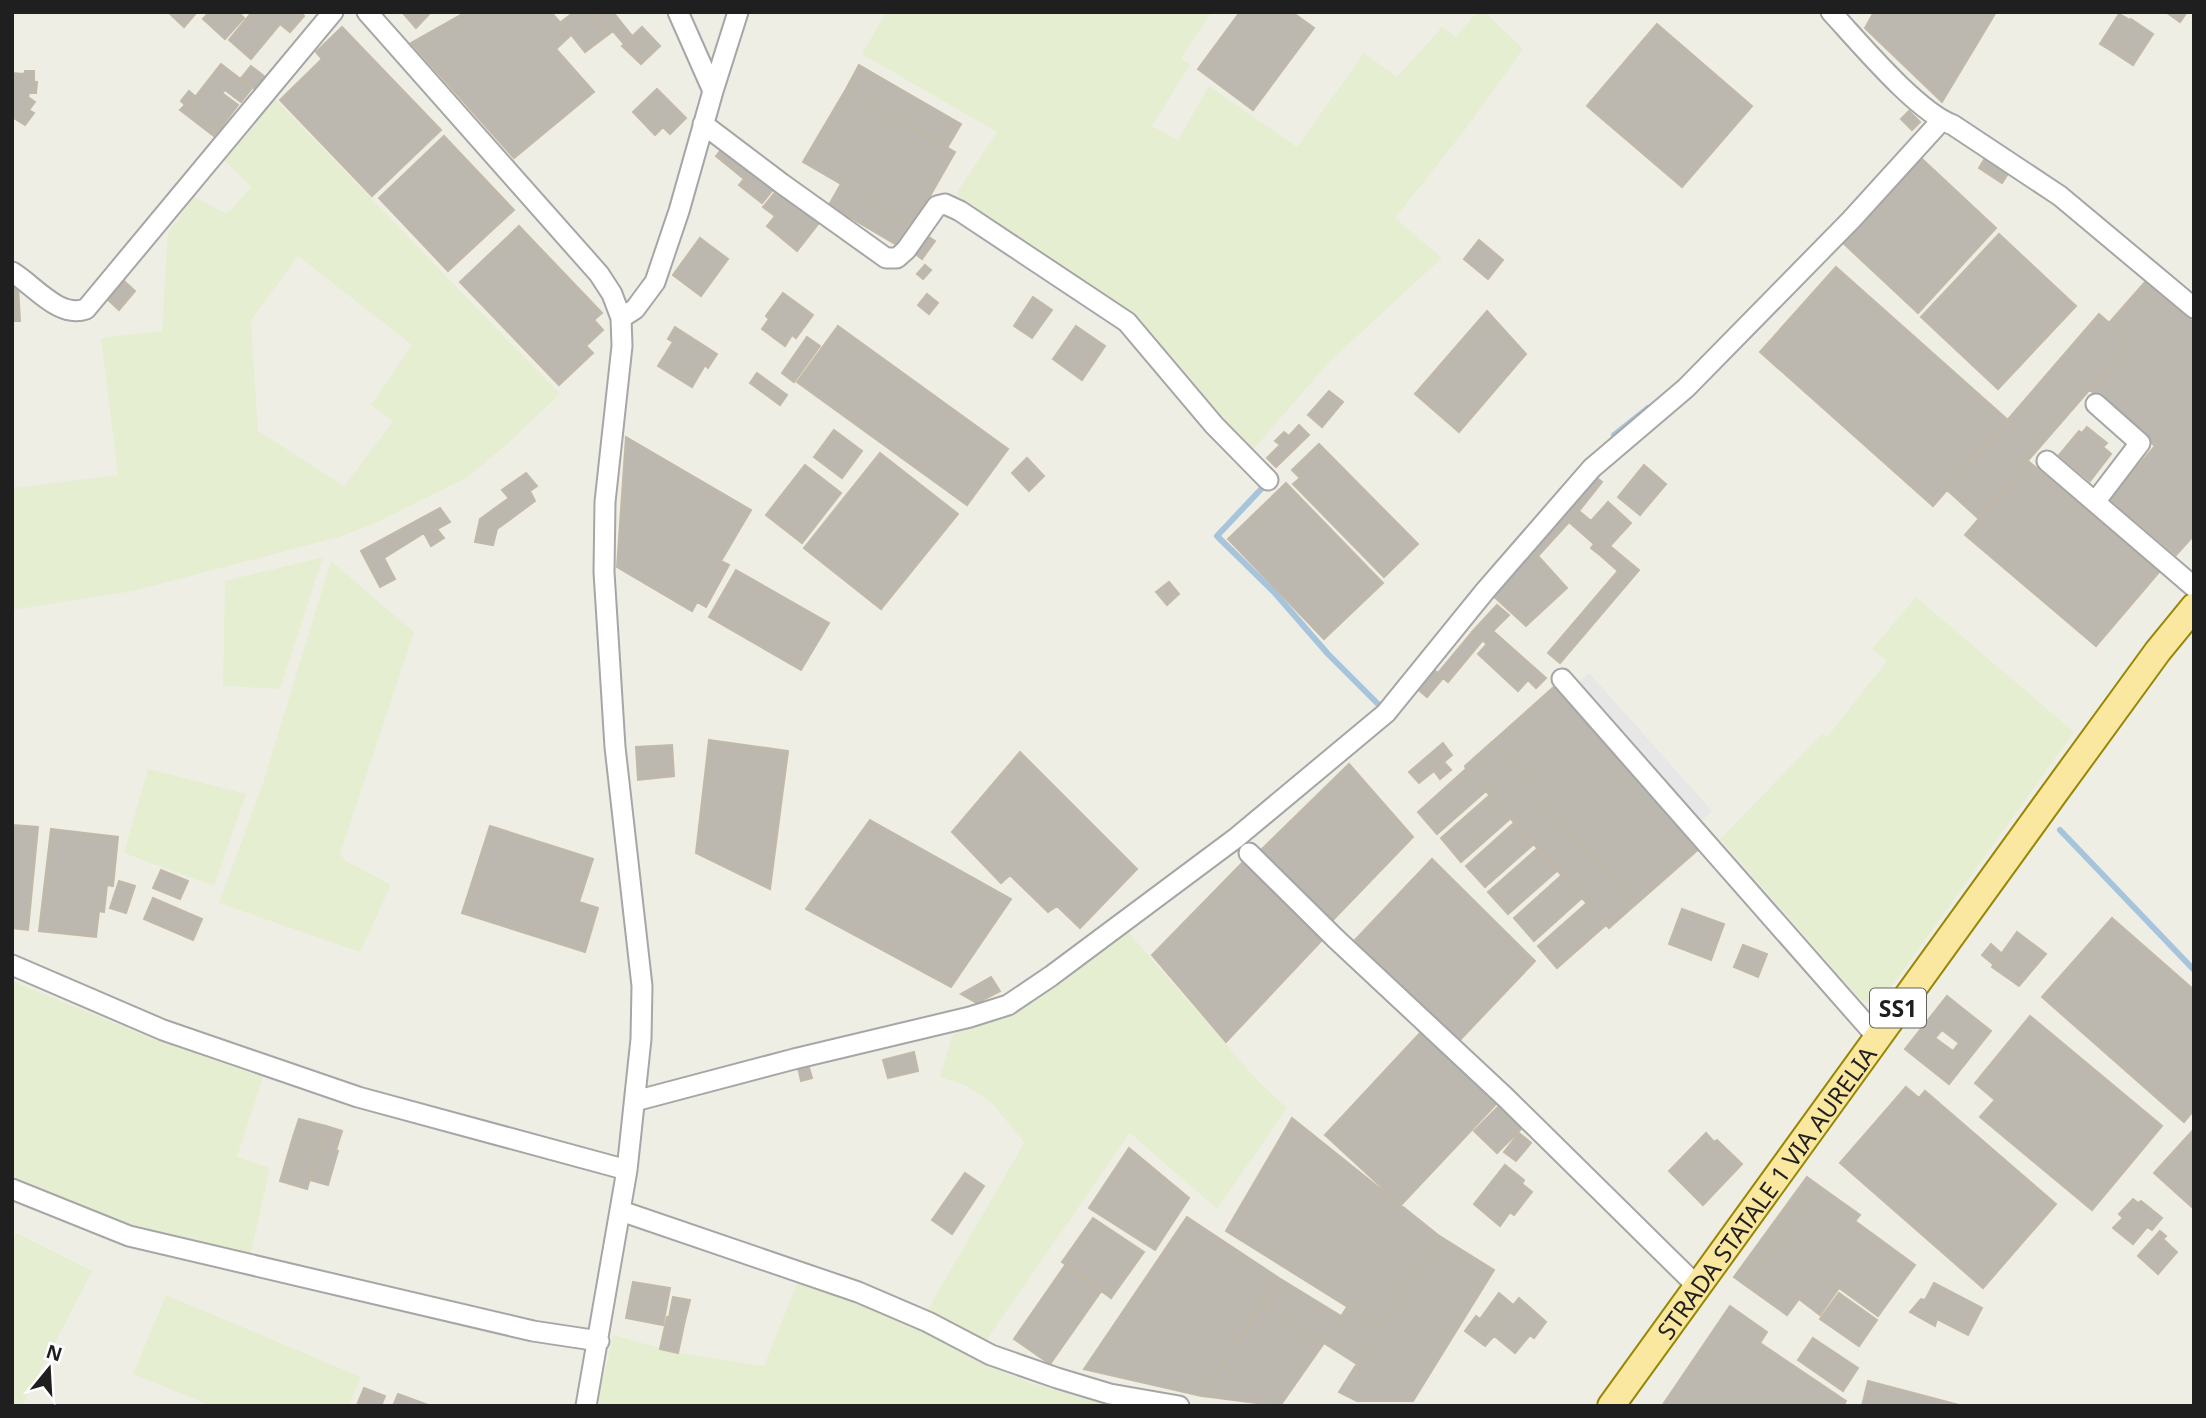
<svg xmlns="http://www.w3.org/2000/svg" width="2206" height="1418" viewBox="0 0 2206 1418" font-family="'Noto Sans',sans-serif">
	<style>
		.farmland { fill: #e5eed1; fill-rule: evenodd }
		.parking { fill: #e7e7e7 }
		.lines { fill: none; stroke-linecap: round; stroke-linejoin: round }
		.stream { stroke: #a6c4dc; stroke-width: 6 }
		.building { fill: #bcb8af; stroke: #c1b8a8; stroke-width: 2; fill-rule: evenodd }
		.minor-casing { stroke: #a6a6a6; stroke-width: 23 }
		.major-casing { stroke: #978703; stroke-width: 30 }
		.minor { stroke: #fff; stroke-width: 19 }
		.major { stroke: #fae7a0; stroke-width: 26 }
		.labels { text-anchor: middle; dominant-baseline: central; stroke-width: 6; stroke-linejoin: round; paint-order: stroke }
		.shield { fill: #fff; stroke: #626262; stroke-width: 2 }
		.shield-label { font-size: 23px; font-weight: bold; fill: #1f1f1f }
		.street-label { font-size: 24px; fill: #1f1f1f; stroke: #fff }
	</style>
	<rect width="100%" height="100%" fill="#efeee5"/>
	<path class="farmland" d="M886,12H1212L1181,58L1190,65L1152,126L1178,140L1209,86L1297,147L1364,53L1397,77L1442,27L1456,37L1477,12H1485L1523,49L1464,131L1395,218L1442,258L1329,362L1252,451L1139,318L956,194L997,132L862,54Z
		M273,97L560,394L507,444L468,477L373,524L342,536L133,591L12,610V488L118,475L101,338L162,331L168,233L194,197L225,213L232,209L251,187L222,158ZM298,256L412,345L371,405L393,421L344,486L258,431L251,320Z
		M323,557L280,689L223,686L225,581Z
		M331,561L414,632L340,854L346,861L391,885L360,952L219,903L263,783Z
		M1916,597L2074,732L1884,997L1876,1001L1867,1002L1859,998L1720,839L1822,734L1827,737L1887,661L1872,649Z
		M148,769L246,794L214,886L124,853Z
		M1127,931L1258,1081L1287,1108L1217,1209L1130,1133L985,1342L930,1315L927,1311L1024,1143L994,1105L967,1086L940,1077L952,1037L958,1030L1005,1016L1027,1006Z
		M12,981L158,1041L263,1077L237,1157L270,1168L250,1257L133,1230L33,1193L35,1185L12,1177Z
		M16,1233L92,1271L22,1406H12V1241Z
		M798,1281L853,1299L927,1329L989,1366L1030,1383L1101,1402V1406H597L613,1335L678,1353L764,1366Z
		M166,1295L361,1377L349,1406H212L133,1374Z"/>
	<path class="parking" d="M1589,673L1712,811L1700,822L1577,684Z"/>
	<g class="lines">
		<path class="stream" d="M1614,435L1648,408
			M1264,486L1217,536L1274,592L1328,654L1381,707
			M2060,830L2194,970"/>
	</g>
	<path class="building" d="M168,12H197L184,27Z
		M209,12H238L244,18L225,39L203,19Z
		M252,12H300L304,16L290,32L280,24L251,59L229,40Z
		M402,12H431L416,28Z
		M466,12H551L571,35L556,49L594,92L514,158L411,43Z
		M574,12H592L609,34L585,52L561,22Z
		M593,12H613L632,36L624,44L613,31L609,34Z
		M1240,12H1292L1314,28L1253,110L1198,69Z
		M1874,12H1996L1942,102L1865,28Z
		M2166,12H2187L2180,22Z
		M2119,14L2130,20L2110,50L2100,44Z
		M2131,19L2153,34L2133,65L2110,50Z
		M1657,24L1752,106L1682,187L1587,106Z
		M342,27L441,130L372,196L280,100L322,59L316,52Z
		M642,27L660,46L641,64L622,46Z
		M221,64L252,88L241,102L225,90L222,93L238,105L219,130L188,106Z
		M859,65L961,124L947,148L846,89Z
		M251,66L270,81L260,93L241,78Z
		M25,71H34V82H37L36,93H29L28,97L35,102L29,110L34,113L25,125L12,117V73L24,74Z
		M657,89L686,118L670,134L663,127L655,135L633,112Z
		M846,89L955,152L913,226L803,162Z
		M189,91L196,97L188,106L219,130L214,136L180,110L185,105L181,101Z
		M1909,111L1920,122L1912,130L1901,119Z
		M444,136L514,210L448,271L379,198Z
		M725,145L752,167L743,178L716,156Z
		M1987,155L2011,169L2002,183L1979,168Z
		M1921,158L1996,228L1918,313L1842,242Z
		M753,168L776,186L762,203L739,185Z
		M841,184L909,224L897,245L829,205Z
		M777,190L819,223L797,251L767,226L775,216L763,207Z
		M519,226L602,313L594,320L603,330L586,346L593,353L559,385L460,282Z
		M924,234L935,241L922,259L912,251Z
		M1999,234L2076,306L1998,389L1921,317Z
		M700,238L728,259L701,296L673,275Z
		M1479,240L1503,260L1488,279L1464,259Z
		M925,265L931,270L923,279L917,274Z
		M1836,267L2008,420L1933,506L1760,352Z
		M122,279L135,291L119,310L105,297Z
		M2146,281L2194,323V535L2176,555L2110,499L2155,446L2090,390L2131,342L2109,323Z
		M18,285L20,321H12V286Z
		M783,293L813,315L796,338L792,335L785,346L762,329L769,319L766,316Z
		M927,294L938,303L929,314L918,305Z
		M1033,297L1052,310L1032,338L1014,326Z
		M1487,311L1526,354L1459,432L1415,394Z
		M2099,314L2131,342L1978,518L1947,490Z
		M838,326L1008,449L967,505L797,382Z
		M1076,326L1105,346L1082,380L1053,359Z
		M675,327L717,354L708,368L705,365L692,387L658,366L673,342L668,339Z
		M807,337L820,346L794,382L782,373Z
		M757,373L787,395L780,405L750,383Z
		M1329,391L1343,402L1322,427L1308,415Z
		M1299,425L1309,435L1276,467L1267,458L1280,445L1275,441L1284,432L1289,436Z
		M2087,427L2107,443L2103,447L2111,454L2090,481L2059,455L2079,431L2082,433Z
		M834,430L862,451L842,478L814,457Z
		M626,437L751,510L721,561L729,565L706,607L697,602L692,611L617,567Z
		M1319,444L1418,544L1384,577L1293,484L1300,478L1292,470Z
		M880,453L958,514L881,609L804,548Z
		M1027,458L1044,476L1029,491L1012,473Z
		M2028,461L2159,572L2096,646L1965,535Z
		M805,465L841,493L802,543L766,515Z
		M1644,465L1666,484L1640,515L1618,497Z
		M526,473L537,486L530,491L535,501L497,529L493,545L475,542L480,519L509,498L502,490Z
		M1592,474L1602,482L1579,511L1591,521L1608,502L1631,523L1601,556L1591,548L1594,544L1569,522L1538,556L1567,588L1526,626L1491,594Z
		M1286,483L1383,583L1324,639L1228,539Z
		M440,508L450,522L437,529L444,538L431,546L424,533L384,558L395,579L380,587L361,551Z
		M1610,546L1639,570L1560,663L1548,653L1618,571L1601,556Z
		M736,570L829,623L801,670L709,617Z
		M1169,582L1179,594L1167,605L1156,592Z
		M1497,605L1509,615L1493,631L1546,678L1536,688L1528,680L1518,691L1478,654L1487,644L1472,632Z
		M1472,632L1483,640L1448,682L1443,678L1427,697L1415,687L1431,668L1438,673Z
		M1556,685L1700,848L1635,905L1492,742Z
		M709,740L788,751L770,889L696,853Z
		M1492,742L1635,905L1609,928L1466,769L1465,766Z
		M1443,743L1452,755L1444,762L1451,770L1440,779L1434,771L1419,783L1409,772Z
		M672,745L674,776L638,780L636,747Z
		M1020,752L1137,869L1080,928L1057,906L1048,912L1010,875L1001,883L952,832Z
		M1349,764L1413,837L1330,923L1260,851Z
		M1466,769L1486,791L1437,834L1418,812Z
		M1490,795L1511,818L1461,862L1441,838Z
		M870,820L1011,899L951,987L806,909Z
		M1515,822L1534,844L1485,887L1466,866Z
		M12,825L38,827L28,930L12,928Z
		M490,826L593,859L579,902L598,908L585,952L462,913Z
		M51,829L118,837L113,886L107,885L104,912L99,911L96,937L39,931Z
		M1538,848L1558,870L1508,914L1488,892Z
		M1246,859L1324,938L1226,1042L1152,955Z
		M1432,859L1535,961L1458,1042L1355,940Z
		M161,870L188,881L180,899L153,888Z
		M1562,875L1582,898L1534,941L1514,918Z
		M119,881L135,886L126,913L110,908Z
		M153,898L202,919L193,940L144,919Z
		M1587,903L1606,925L1557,968L1538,946Z
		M1682,909L1724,924L1711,960L1669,944Z
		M2112,918L2194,990V1110L2184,1122L2042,997Z
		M2017,932L2046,954L2019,986L1992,967Z
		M1991,944L2002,954L1994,965L1982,955Z
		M1743,945L1767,954L1758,977L1734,967Z
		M991,977L1000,991L977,1003L961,994Z
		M1947,996L1991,1031L1949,1084L1905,1049ZM1942,1030L1959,1043L1953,1051L1935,1038Z
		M2030,1016L2162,1126L2092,1210L1980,1117L1995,1100L1975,1083Z
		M1421,1032L1497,1103L1401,1205L1325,1135Z
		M914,1052L918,1071L888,1078L883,1060Z
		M808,1064L812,1078L801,1081L798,1067Z
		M1906,1087L1919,1098L1925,1091L2056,1204L1983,1288L1840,1163Z
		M1499,1106L1522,1128L1497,1153L1474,1131Z
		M1292,1118L1438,1235L1380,1327L1226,1231Z
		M299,1119L326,1126L321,1145L293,1137Z
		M326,1126L342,1131L336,1150L321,1145Z
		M2194,1129V1209L2154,1173Z
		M1519,1133L1531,1143L1516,1161L1504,1152Z
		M1706,1133L1714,1142L1717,1140L1742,1164L1703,1205L1669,1171Z
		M293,1137L321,1145L312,1172L285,1164Z
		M321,1145L338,1151L328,1185L310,1180Z
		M1129,1148L1189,1198L1155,1250L1089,1208Z
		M285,1164L312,1172L307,1189L280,1181Z
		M1505,1165L1524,1180L1522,1184L1532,1192L1514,1215L1510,1212L1500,1226L1474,1204Z
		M965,1173L984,1186L952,1234L932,1220Z
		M1807,1177L1818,1185L1745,1285L1734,1277Z
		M1818,1185L1860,1215L1855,1221L1915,1265L1878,1316L1839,1288L1820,1315L1799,1299L1787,1315L1745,1285Z
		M2133,1199L2138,1203L2141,1201L2162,1218L2152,1230L2147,1227L2133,1244L2113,1228L2123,1218L2119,1214Z
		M1187,1217L1279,1278L1202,1396L1084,1369Z
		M1093,1218L1144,1252L1111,1298L1062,1262Z
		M2160,1231L2166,1236L2163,1239L2177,1252L2158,1274L2138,1256Z
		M1438,1235L1494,1270L1413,1401H1357L1339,1392Z
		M1066,1264L1102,1290L1050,1364L1014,1339Z
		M1279,1278L1341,1316L1324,1343L1263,1305Z
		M633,1282L670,1288L663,1325L626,1318Z
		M1934,1283L1982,1308L1968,1335L1937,1319L1935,1326L1910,1312L1921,1299L1925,1300Z
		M1499,1293L1513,1305L1491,1333L1494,1336L1485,1346L1465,1331L1476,1316L1480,1319Z
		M1839,1293L1877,1320L1859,1346L1820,1319Z
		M673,1297L690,1300L685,1320L669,1317Z
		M1519,1298L1546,1322L1534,1338L1530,1335L1515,1353L1491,1333Z
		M1263,1305L1324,1343L1280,1406L1202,1396Z
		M1730,1306L1767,1332L1760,1343L1846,1401L1843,1406H1662Z
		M1347,1307L1380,1327L1357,1364L1324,1343Z
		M667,1317L685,1320L678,1353L660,1349Z
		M1813,1338L1858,1368L1843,1391L1798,1360Z
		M1868,1381L1959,1405L1862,1406Z
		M364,1388L385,1396L381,1406L357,1405Z
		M398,1394L428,1405L393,1406Z"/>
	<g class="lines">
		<g class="minor-casing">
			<path id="minor" d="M367,12L599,274L612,294L621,318L622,346L605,502L604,572L615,747L642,986L641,1039L627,1170L586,1406
				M678,12L713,91
				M1831,12C1860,43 1916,111 1953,125L2060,196L2194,308
				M703,124L781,183L886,258H897L906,250L937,206L945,204L960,211L1127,322L1214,425L1268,480
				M12,272C34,285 59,319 86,309L333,12
				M621,318L635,309L655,282L679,211L713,91L738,12
				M2047,461L2194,587
				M2095,502L2140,443L2096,404
				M1562,679L1877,1037
				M1249,853L1335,938L1505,1097L1697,1286
				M12,965L163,1030L358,1097L627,1170
				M635,1101L794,1059L970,1017L1008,1005L1051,976L1236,838L1386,713L1485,591L1592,468L1686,388L1851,220L1941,121
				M12,1189L129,1236L533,1331L599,1341
				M621,1211L858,1292L928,1322L991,1355L1057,1378L1110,1394L1179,1406"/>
		</g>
		<g class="major-casing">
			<g id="major">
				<path id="s1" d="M1611,1406L2056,791L2158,651L2194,607"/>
			</g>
		</g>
		<use href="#minor" class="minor"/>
		<use href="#major" class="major"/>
	</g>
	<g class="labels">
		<rect class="shield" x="1870" y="988.5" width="56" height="39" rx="5"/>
		<g class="shield-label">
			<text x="1898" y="1008">SS1</text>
		</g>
		<g class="street-label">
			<text stroke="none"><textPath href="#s1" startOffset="264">STRADA STATALE 1 VIA AURELIA</textPath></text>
		</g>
	</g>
	<rect width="2206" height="1418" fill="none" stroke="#1f1f1f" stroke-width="28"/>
	<g transform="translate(49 1369) rotate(18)" stroke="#ffffff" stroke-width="5" paint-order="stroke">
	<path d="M0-5L12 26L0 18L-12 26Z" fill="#1f1f1f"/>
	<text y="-10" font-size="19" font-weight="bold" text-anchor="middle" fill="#1f1f1f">N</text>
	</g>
</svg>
